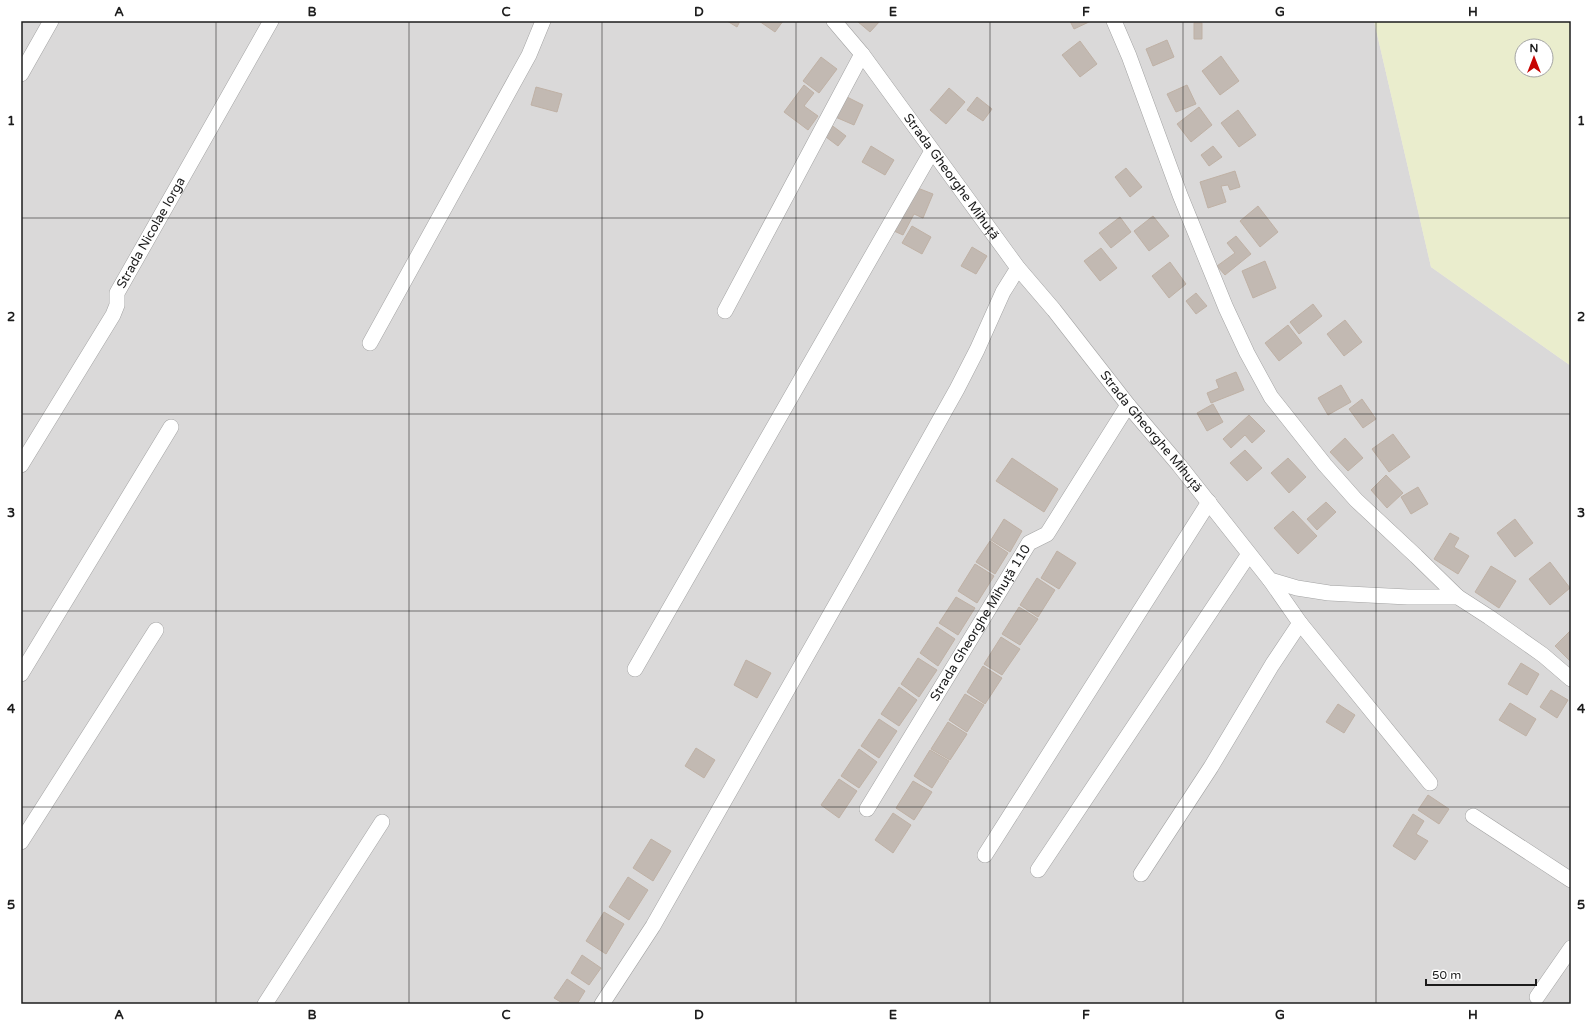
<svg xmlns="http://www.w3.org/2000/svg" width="1592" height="1025" viewBox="0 0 1592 1025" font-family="'Varela Round',sans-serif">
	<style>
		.residential { fill: #dad9d9 }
		.farmland { fill: #eaedcd; fill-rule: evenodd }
		.building { fill: #c2b9b2; stroke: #bfb1a5 }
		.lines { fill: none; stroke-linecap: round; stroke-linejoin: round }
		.minor-casing { stroke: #a3a3a3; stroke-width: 16 }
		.minor { stroke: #fff; stroke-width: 15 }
		.grid { fill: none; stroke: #1c1c1c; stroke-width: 1; stroke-opacity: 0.55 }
		.labels { text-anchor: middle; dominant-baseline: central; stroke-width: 4; stroke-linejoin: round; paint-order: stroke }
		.street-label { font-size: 13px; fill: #1c1c1c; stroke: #fff }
		.neatline { fill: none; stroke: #1c1c1c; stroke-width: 1.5 }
		.grid-label { font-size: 13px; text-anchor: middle; font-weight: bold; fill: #1c1c1c }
	</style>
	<rect width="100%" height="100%" fill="#eeeae2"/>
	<path class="residential" d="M21,21H1374L1431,267L1571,366V1004H21Z"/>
	<path class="farmland" d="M1374,21H1571V366L1431,267ZM1522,46H1546V70H1522Z"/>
	<path class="building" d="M727,21H740L737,27Z
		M759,21H783L775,32Z
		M857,21H880L870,32Z
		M1070,21H1091L1074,29Z
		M1194,23H1202V39H1194Z
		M1167,40L1174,57L1153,66L1146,49Z
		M1080,41L1097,64L1080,77L1062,55Z
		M1221,56L1239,81L1220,95L1202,71Z
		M821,57L837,69L819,93L803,81Z
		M804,85L814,93L804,106L818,116L808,130L784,112Z
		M1187,85L1196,104L1176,112L1167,94Z
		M536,87L562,94L557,112L531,105Z
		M949,88L965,102L946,124L930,110Z
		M843,95L863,105L854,125L833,116Z
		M977,97L992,109L983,121L967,110Z
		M1199,107L1212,125L1191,142L1177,124Z
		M1238,110L1256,135L1239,147L1221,123Z
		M830,124L846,136L838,146L822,134Z
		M871,146L894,160L885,175L862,162Z
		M1213,146L1222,157L1209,166L1201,155Z
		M1126,168L1142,187L1130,197L1115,177Z
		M1235,171L1240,187L1230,190L1228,185L1221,186L1226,202L1208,208L1200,182Z
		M915,187L933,194L923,218L914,214L903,235L894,231Z
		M1258,206L1278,232L1260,247L1240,221Z
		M1153,216L1169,236L1149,251L1134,231Z
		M1120,217L1131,232L1111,248L1099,233Z
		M912,226L931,237L922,254L902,243Z
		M1236,236L1251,254L1225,275L1217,266L1235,253L1227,243Z
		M972,247L987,256L976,274L961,266Z
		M1101,248L1117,268L1100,281L1084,261Z
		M1265,261L1276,288L1253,298L1242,271Z
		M1170,262L1186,284L1169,298L1152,276Z
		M1196,293L1207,306L1196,314L1186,301Z
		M1313,304L1322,316L1299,334L1290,322Z
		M1345,320L1362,342L1344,356L1327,334Z
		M1288,325L1302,343L1279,361L1265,343Z
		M1236,372L1244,390L1211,403L1207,393L1219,388L1216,380Z
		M1341,385L1351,402L1328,415L1318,398Z
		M1362,399L1376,419L1363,428L1349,409Z
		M1213,404L1223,422L1207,431L1197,413Z
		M1249,415L1265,431L1252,443L1245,435L1231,448L1223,439Z
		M1393,434L1410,457L1389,472L1372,449Z
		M1345,438L1363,458L1348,471L1330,452Z
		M1245,450L1262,468L1247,481L1230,463Z
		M1012,458L1058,489L1044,512L996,481Z
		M1288,458L1306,477L1289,493L1271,473Z
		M1386,475L1403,493L1387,508L1371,490Z
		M1418,487L1428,504L1411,514L1401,497Z
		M1326,502L1336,512L1317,530L1307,519Z
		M1293,511L1317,536L1298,554L1274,528Z
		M1004,519L1022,531L1010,552L991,540Z
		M1515,519L1533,543L1515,557L1497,533Z
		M1450,533L1459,538L1454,547L1469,556L1458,574L1434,559Z
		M990,541L1008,553L995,574L976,562Z
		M1057,551L1076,563L1059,589L1041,578Z
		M1550,562L1570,588L1550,605L1529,579Z
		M975,564L994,576L977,603L958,591Z
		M1491,566L1516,581L1499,608L1475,592Z
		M1037,578L1055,590L1038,617L1020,605Z
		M956,597L975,608L958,635L939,623Z
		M1019,607L1038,619L1020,645L1002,634Z
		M937,627L955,639L938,666L920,653Z
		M1571,630V662L1555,646Z
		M1001,637L1020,649L1002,675L984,664Z
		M918,658L937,670L919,697L901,684Z
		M746,660L771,673L757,698L734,685Z
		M1521,663L1539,674L1527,695L1508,684Z
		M983,666L1002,678L985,704L967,692Z
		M899,687L917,700L899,726L881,714Z
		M1551,690L1568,700L1557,718L1540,707Z
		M965,694L984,705L967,732L949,720Z
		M1510,703L1536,719L1526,736L1499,720Z
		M1338,704L1355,715L1344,733L1326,722Z
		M879,719L897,731L879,758L861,746Z
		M948,722L967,734L950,760L931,749Z
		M696,748L715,760L704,778L685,766Z
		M859,749L877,762L859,788L841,776Z
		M930,750L949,761L932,788L914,776Z
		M839,779L857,791L839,818L821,805Z
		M913,781L932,792L914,820L896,808Z
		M1428,795L1449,809L1439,824L1418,810Z
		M893,813L911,825L893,853L875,840Z
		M1413,814L1424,821L1416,834L1428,841L1415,860L1393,846Z
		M651,839L671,851L653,881L633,868Z
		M628,877L648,890L629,920L609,907Z
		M604,912L624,924L606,954L586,941Z
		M582,955L601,968L589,985L571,973Z
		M567,979L585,991L577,1004H564L554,998Z"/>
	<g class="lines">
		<g class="minor-casing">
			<g id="minor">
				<path id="s1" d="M834,21L862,54L1018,268L1054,310L1128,405L1179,465L1270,580L1297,588L1329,593L1408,597H1458L1489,617L1543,655L1571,679"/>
				<path d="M1114,21L1129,56L1180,195L1226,308L1247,353L1271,397L1325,465L1356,500L1416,556L1458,597"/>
				<path d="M21,74L51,21"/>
				<path d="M725,311L862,54"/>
				<path d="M370,343L529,55L543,21"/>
				<path id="s2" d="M21,465L113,315L117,305V293L271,21"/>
				<path d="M1270,580L1300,623L1430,783"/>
				<path d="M635,669L932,151"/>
				<path d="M21,674L171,427"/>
				<path id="s3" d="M867,809L1029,543L1047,534L1128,405"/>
				<path d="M1473,816L1571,880"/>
				<path d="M21,842L156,630"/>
				<path d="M985,855L1209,502"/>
				<path d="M1038,870L1249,554"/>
				<path d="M1141,874L1211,767L1272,665L1300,623"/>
				<path d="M1537,997L1571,948"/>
				<path d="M265,1004L382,822"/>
				<path d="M602,1004L653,926L855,571L957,389L977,350L1003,292L1018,268"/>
			</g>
		</g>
		<use href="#minor" class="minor"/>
	</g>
	<path class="grid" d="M216,21V1004M409,21V1004M602,21V1004M796,21V1004M990,21V1004M1183,21V1004M1376,21V1004M21,218H1571M21,414H1571M21,611H1571M21,807H1571"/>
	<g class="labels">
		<g class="street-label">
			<text stroke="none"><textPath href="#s1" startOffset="195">Strada Gheorghe Mihuță</textPath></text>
			<text stroke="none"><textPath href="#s2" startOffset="268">Strada Nicolae Iorga</textPath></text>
			<text stroke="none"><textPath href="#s1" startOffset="519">Strada Gheorghe Mihuță</textPath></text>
			<text stroke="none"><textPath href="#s3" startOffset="218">Strada Gheorghe Mihuță 110</textPath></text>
		</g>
	</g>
	<rect width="1592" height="1025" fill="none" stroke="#ffffff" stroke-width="44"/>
	<g transform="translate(1534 58)"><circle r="19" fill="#ffffff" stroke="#a4a4a4"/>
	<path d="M0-3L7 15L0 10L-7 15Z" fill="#c70502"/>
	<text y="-6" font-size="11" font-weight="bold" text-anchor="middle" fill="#1c1c1c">N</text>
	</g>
	<path d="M1426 979v6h110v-6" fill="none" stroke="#1c1c1c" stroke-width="2"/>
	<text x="1432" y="979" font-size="12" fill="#1c1c1c" stroke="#ffffff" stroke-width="3" paint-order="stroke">50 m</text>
	<rect x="22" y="22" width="1548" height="981" class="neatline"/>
	<g class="grid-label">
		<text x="119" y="16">A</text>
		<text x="312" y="16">B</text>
		<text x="506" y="16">C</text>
		<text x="699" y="16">D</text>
		<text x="893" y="16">E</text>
		<text x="1086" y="16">F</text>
		<text x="1280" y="16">G</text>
		<text x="1473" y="16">H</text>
		<text x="11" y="125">1</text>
		<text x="1581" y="125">1</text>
		<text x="11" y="321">2</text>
		<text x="1581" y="321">2</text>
		<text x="11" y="517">3</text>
		<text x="1581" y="517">3</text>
		<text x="11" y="713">4</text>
		<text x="1581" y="713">4</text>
		<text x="11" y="909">5</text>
		<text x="1581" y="909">5</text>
		<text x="119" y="1019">A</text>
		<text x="312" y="1019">B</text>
		<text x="506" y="1019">C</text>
		<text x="699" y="1019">D</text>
		<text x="893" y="1019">E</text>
		<text x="1086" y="1019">F</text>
		<text x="1280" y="1019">G</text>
		<text x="1473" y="1019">H</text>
	</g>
</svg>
